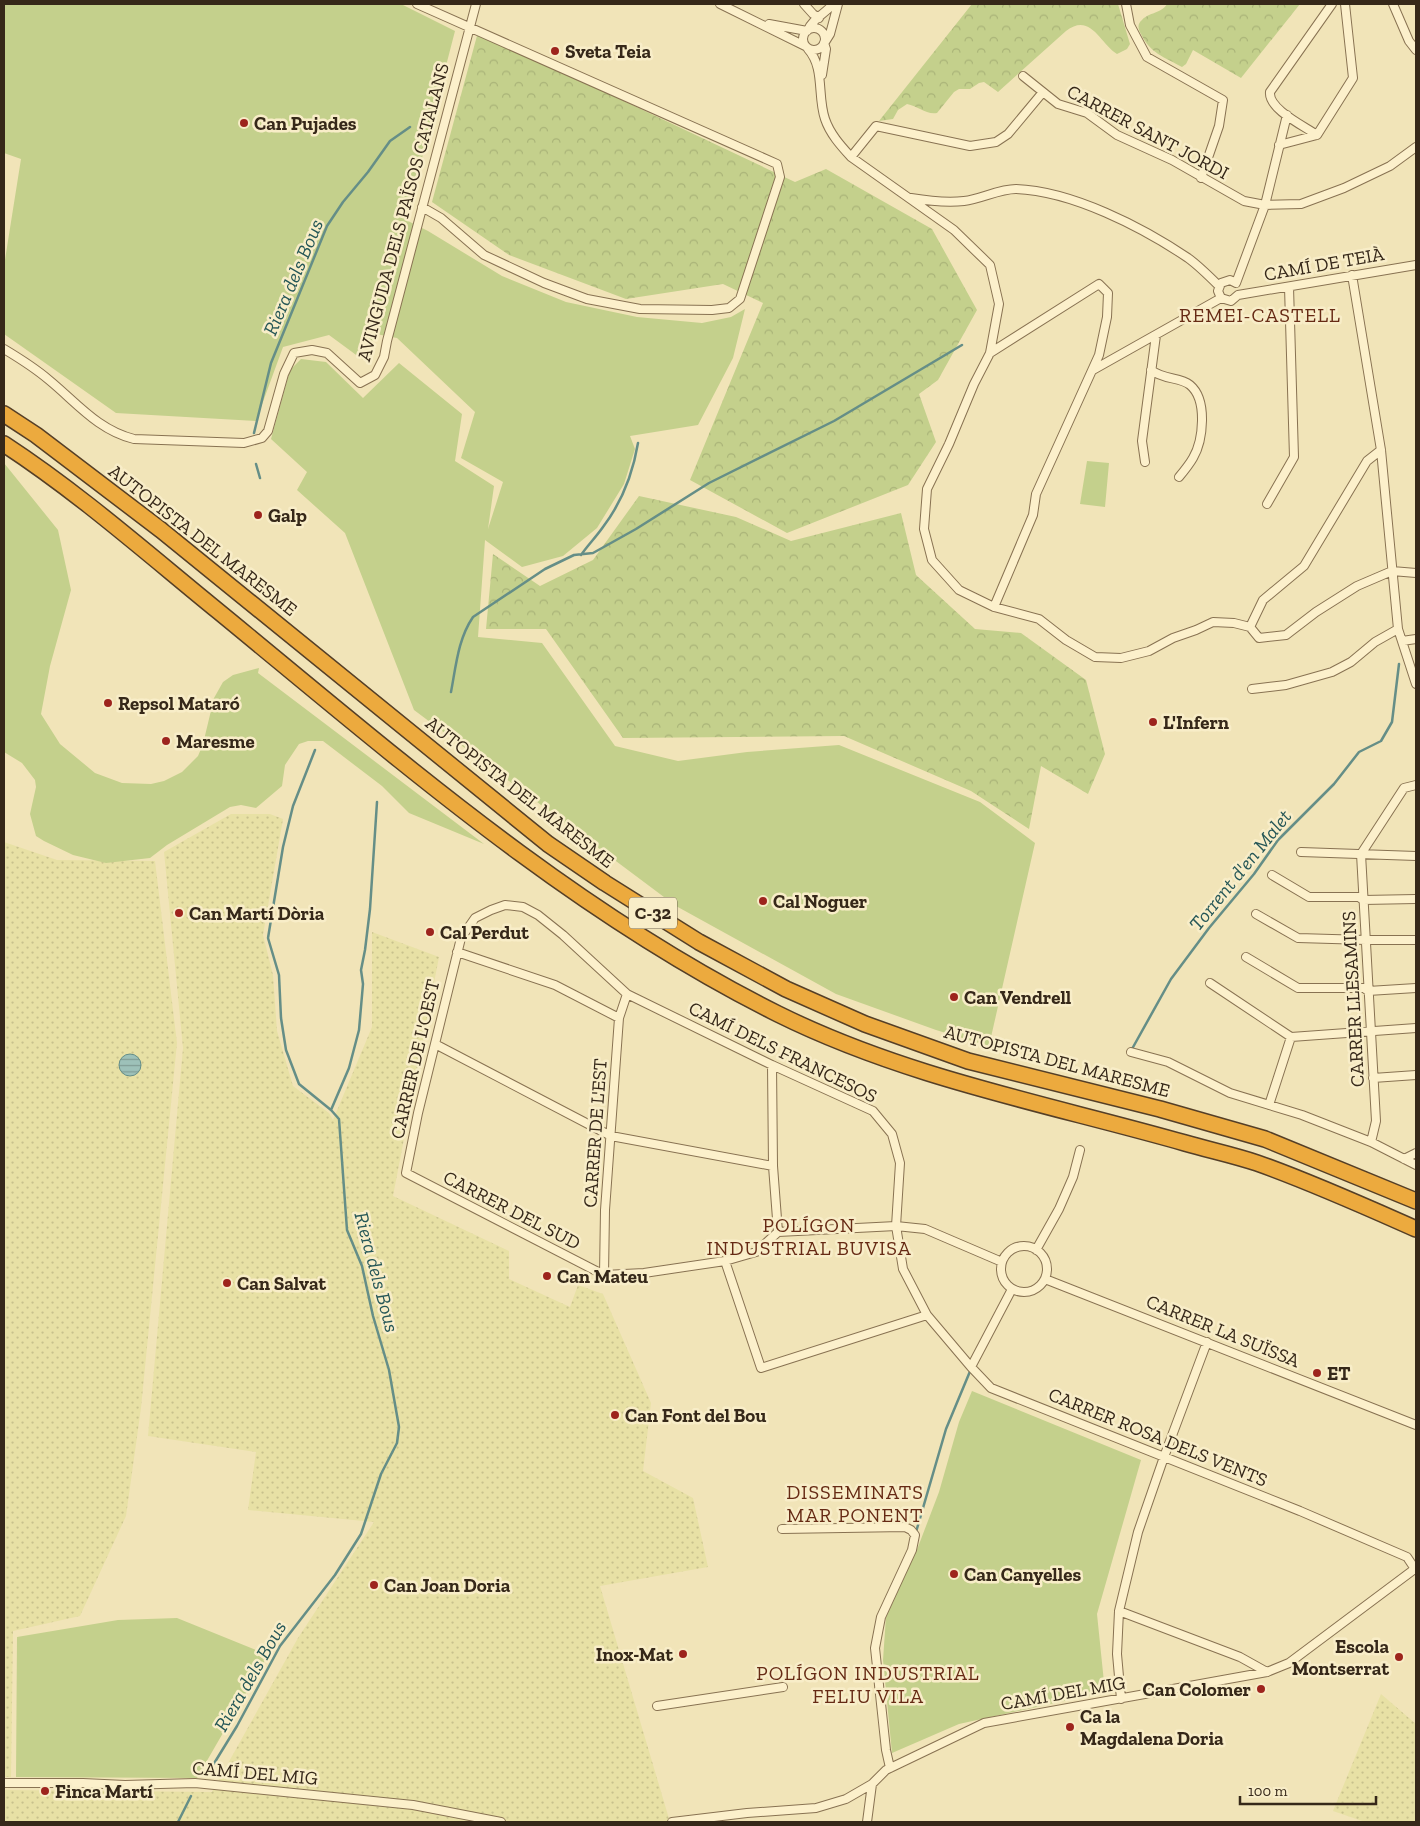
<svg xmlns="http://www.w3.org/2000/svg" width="1420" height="1826" viewBox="0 0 1420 1826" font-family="'Zilla Slab',serif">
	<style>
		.farmland { fill: url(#farmland-dots) }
		.green { fill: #c4d08c }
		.forest { fill: url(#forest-crowns) }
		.water { fill: url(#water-rules); stroke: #658e87 }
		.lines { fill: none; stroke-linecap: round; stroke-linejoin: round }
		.stream { stroke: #658e87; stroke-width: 2.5 }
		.street-casing { stroke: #887252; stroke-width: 10 }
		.highway-casing { stroke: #553f27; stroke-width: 18 }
		.street { stroke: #fcf0cb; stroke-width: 8 }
		.highway { stroke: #ecaa3e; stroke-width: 15 }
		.poi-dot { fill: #9d241d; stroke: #f8edc8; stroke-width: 2 }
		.labels { text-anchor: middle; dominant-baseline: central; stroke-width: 5; stroke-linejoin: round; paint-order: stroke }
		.shield { fill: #f8edc8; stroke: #70634e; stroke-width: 1 }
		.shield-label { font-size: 18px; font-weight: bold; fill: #362819 }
		.poi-label { font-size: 19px; font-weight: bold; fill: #362819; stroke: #f8edc8; text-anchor: start }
		.street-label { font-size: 19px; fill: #362819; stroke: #f8edc8 }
		.water-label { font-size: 20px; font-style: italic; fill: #265757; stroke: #f8edc8 }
		.neighbourhood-label { font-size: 20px; letter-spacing: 1px; fill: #662a14; stroke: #f8edc8 }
	</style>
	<defs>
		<pattern id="farmland-dots" width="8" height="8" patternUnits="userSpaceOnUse" patternTransform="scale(1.25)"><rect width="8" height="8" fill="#e8e1a5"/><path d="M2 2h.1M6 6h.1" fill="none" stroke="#c8c18d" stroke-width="1.8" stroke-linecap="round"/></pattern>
		<pattern id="forest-crowns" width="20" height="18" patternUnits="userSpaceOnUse" patternTransform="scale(1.25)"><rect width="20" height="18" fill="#c4d08c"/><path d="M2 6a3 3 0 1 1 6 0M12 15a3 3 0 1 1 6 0" fill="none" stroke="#a9b378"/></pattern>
		<pattern id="water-rules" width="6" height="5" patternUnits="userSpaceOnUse" patternTransform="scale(1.25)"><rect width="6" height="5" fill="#9dc1b9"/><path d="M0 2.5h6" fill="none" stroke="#819d96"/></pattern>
	</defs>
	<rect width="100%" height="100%" fill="#f1e4b8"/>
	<path class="farmland" d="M231,814H270L283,819L263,935L273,975L277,1031L293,1086L329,1113L333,1120L372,1027V932L439,957L393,1196L509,1251V1279L570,1307L578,1285L603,1294L651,1403L643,1471L693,1498L708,1567L600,1586L670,1822H4V1790L212,1792L298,1638L374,1522L248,1510L256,1452L148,1436L183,1048L164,852Z
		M4,842L57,860L155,861L177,1043L141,1408L126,1516L80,1616L13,1631L11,1777H4Z
		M1381,1694L1416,1724V1822H1365L1333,1811Z"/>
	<path class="green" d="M4,4H401L455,31L406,220L428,231L502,276L566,302L637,317L702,323L731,317L745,309L733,358L698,425L630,436L635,449L624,484L597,528L563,556L522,567L485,540L478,637L542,643L615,746L678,761L747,752L839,745L980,802L1035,843L989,1046L936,1030L836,994L676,906L414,710L345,533L297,490L307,472L271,439L290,370L301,359L326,362L363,398L399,363L462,414L455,461L494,486L488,529L503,482L461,458L475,412L397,338L376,334L363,360L329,335L283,347L256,421L116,413L4,334V266L21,159L4,153Z
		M1087,461L1109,463L1105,507L1080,504Z
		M4,463L58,530L71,590L50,666L41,714L60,744L95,773L122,783L151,784L164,781L182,772L198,756L203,744L214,698L223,682L233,675L259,668L258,673L484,844L409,813L382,786L323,741H308L299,744L285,765L282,786L256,808L241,805L230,807L167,845L150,858L106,863L73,855L44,841L36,836L30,814L36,787L35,780L22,763L4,752Z
		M972,1391L1141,1460L1097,1614L1105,1692L959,1724L892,1753L883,1660L886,1617L918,1547L939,1492L959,1422Z
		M177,1618L268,1655L197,1778L16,1777L17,1637L118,1620Z"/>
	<path class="forest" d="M972,4H1118L1130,44L1127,49L1117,54C1100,44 1091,12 1066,31L998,92L984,82L979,83L970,89H959L954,92L937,113C926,115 918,106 907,104L898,110L893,119L879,121Z
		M1167,4H1300L1241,78L1193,50L1186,64L1182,67C1164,57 1150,53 1141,34C1138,29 1137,24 1142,20C1149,12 1161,14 1167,4Z
		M478,32L795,182L826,169L932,229L977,310L938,380L919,394L936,442L908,485L787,533L690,480L763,303L723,284L626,299L509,255L432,202Z
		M639,496L736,517L791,541L901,513L916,575L975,629L1021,633L1086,680L1105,754L1088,794L1041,766L1029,829L971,791L844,736L623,738L546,629H486L493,554L540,586L593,560Z"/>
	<path class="water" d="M119 1065a11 11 0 1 1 22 0a11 11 0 1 1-22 0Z"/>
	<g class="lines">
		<path class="stream" d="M254,433L271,363L327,226L343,202L368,172L390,141L410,127
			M256,464L260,478
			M581,555C588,545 596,537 603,527C622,502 633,473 638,443
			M451,692C456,666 458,639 473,617L545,569L574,555L593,553L636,529L709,483L834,421L962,345
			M1132,1049L1171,979L1209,928L1254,874L1278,840L1334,784L1359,752L1381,741L1392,722L1399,664
			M331,1110L349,1068L359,1030L363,984L361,970L365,950L370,909L377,802
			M916,1532L946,1429L971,1369
			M205,1773L210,1770L237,1726L280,1646L335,1575L361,1534L381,1474L397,1443L399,1427L389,1370L373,1316L362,1266L347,1230L339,1119L331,1110L299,1084L286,1050L281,1018L279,975L268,938L283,847L293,806L315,750
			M178,1822L191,1796"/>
		<g class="street-casing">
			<path id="street" d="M417,4L777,164L780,177L740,299L729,308L712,310L640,309L587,299L544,283L484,255L441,218L422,207
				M720,4L805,46
				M804,4L813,14L819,18
				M1126,4L1130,25L1147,57L1223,100L1219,126L1201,178
				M1393,4L1409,41L1416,50
				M769,24L807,31
				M803 39a11 11 0 1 1 22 0a11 11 0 1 1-22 0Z
				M808,30C812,19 826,13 833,4
				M825,42L830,34L838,4
				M808,49C825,68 817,96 825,119C830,134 841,146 851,157L954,230L990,265L999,304L990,353L974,384L949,444L927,489L924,529L932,560L959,590L994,607L1039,619L1066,640L1095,657L1121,658L1149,651L1173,638L1196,630L1213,622L1234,623L1250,627
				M822,75L826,49L824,43
				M1023,76L1058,104L1087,113L1117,135L1172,160L1244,201L1265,205L1301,204L1344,188L1390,166L1416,147
				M1287,115L1265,205L1236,283L1230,280L1221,283L1218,291L1221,298L1231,301L1238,295L1416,265
				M1317,135C1304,126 1268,109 1270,92L1332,4
				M1279,145L1317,135L1353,78L1345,4
				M851,157L876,126L970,146L996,142L1008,134L1043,92
				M911,198C929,201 947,203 964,201C981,199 999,189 1016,189C1072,191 1142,227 1188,258C1199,266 1209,276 1219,286
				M1352,275L1381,450L1398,629L1416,684
				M4,349C19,358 35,368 49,380C77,403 98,430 134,439L244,443L262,438L268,431L284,374L294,353L312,350L327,353L360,383L375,375L384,357L387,341L476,4
				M990,353L1099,284L1108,293L1107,317L1099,355L1036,494L1033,515L994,607
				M1093,370L1221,298
				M1151,370C1164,380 1180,377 1190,385C1208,400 1203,441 1193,458C1189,465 1184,471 1179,477
				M1381,450L1367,461L1304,566L1263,600L1250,627L1259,638L1286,635L1316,612L1357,586L1392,571L1416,573
				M1145,462L1142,441L1156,335
				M1267,504L1294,457L1289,287
				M1402,641L1416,639
				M1252,689L1286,685L1332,672L1351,662L1375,642L1398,629
				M1301,852L1416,856
				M1361,854L1376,1121L1371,1142
				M1361,854L1404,788L1416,785
				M1272,875L1309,897H1359L1363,900L1416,899
				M1256,914L1298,938L1366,940H1416
				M457,952L555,985L619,1018
				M1246,957L1298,988H1364L1368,991L1416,988
				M1210,983L1291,1037L1416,1028
				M435,1044L611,1136L773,1166
				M1131,1052L1168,1062L1230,1093L1302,1115L1371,1142L1416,1165
				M772,1065L773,1166L778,1232
				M1373,1078L1416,1075
				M1269,1105L1291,1037
				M1404,1159L1416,1153
				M778,1232L896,1226L925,1229L1002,1262
				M1001 1269a23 23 0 1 1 46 0a23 23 0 1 1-46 0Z
				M1036,1250L1059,1209L1073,1177L1080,1150
				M725,1261L761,1368L927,1315
				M604,1275L406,1173L418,1113L461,938L475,918L491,910L505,905L523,907L538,915L563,935L627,994L772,1065L873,1111L892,1134L900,1163L896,1226L903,1269L927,1315L971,1367
				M604,1275L605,1210L619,1018L627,994
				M604,1275L644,1273L725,1261L756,1252L778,1232
				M1045,1279L1416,1425
				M1012,1289L971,1367L991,1388L1300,1511L1407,1557L1415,1569
				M782,1529L905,1527L911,1530L915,1535L912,1550L881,1617L875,1648L886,1750L890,1768
				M1119,1611L1240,1657L1267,1672
				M1121,1699L1117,1654L1119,1611L1138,1532L1164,1457L1207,1342
				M657,1706L783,1687
				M4,1783H83L125,1785L195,1783L413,1805L501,1822
				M672,1822L747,1813L816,1808L846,1799L872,1784L886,1770L984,1723L1267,1672L1289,1663L1416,1568
				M867,1822L872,1784"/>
		</g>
		<g class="highway-casing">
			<path id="highway" d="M4,414L36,435L161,530L548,844L605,883L699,942L786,989L865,1024L968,1061L1160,1109L1265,1139L1416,1201
				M4,444C79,493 148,554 218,611C396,757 571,911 778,1014C907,1078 1048,1104 1185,1143C1209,1150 1233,1155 1257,1163C1311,1182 1364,1206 1416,1229"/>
		</g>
		<use href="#street" class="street"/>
		<use href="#highway" class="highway"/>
	</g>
	<g class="poi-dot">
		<circle cx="555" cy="51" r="5"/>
		<circle cx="244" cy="123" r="5"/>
		<circle cx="258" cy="515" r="5"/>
		<circle cx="108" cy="703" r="5"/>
		<circle cx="1153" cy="722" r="5"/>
		<circle cx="166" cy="741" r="5"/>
		<circle cx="763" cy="901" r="5"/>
		<circle cx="179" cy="913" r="5"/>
		<circle cx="430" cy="932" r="5"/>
		<circle cx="954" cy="997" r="5"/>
		<circle cx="547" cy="1276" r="5"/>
		<circle cx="227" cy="1283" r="5"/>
		<circle cx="1317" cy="1373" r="5"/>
		<circle cx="615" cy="1415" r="5"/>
		<circle cx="954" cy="1574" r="5"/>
		<circle cx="374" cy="1585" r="5"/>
		<circle cx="683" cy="1654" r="5"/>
		<circle cx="1399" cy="1657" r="5"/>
		<circle cx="1261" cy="1689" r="5"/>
		<circle cx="1070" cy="1727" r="5"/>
		<circle cx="45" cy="1791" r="5"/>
	</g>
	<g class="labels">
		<rect class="shield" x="629" y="897.5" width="48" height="31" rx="4"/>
		<g class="shield-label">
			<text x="653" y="913">C-32</text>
		</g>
		<g class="poi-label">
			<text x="565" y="51">Sveta Teia</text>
			<text x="254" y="123">Can Pujades</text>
			<text x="268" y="515">Galp</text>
			<text x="118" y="703">Repsol Mataró</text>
			<text x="1163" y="722">L'Infern</text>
			<text x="176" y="741">Maresme</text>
			<text x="773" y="901">Cal Noguer</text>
			<text x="189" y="913">Can Martí Dòria</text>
			<text x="440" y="932">Cal Perdut</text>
			<text x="964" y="997">Can Vendrell</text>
			<text x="557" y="1276">Can Mateu</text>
			<text x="237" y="1283">Can Salvat</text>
			<text x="1327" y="1373">ET</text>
			<text x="625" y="1415">Can Font del Bou</text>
			<text x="964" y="1574">Can Canyelles</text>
			<text x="384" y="1585">Can Joan Doria</text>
			<text x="1389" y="1646" text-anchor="end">Escola<tspan x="1389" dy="22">Montserrat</tspan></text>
			<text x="673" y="1654" text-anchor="end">Inox-Mat</text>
			<text x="1251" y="1689" text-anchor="end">Can Colomer</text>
			<text x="1080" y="1716">Ca la<tspan x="1080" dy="22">Magdalena Doria</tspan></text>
			<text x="55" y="1791">Finca Martí</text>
		</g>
		<g class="street-label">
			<text transform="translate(1148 132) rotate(28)">CARRER SANT JORDI</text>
			<text transform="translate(403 212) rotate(-75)">AVINGUDA DELS PAÏSOS CATALANS</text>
			<text transform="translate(1324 264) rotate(-10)">CAMÍ DE TEIÀ</text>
			<text transform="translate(203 540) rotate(38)">AUTOPISTA DEL MARESME</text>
			<text transform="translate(520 792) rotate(38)">AUTOPISTA DEL MARESME</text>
			<text transform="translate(1353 999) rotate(-93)">CARRER LLESAMINS</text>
			<text transform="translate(783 1052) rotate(26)">CAMÍ DELS FRANCESOS</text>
			<text transform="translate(415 1059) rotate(-77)">CARRER DE L'OEST</text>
			<text transform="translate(1057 1061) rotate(15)">AUTOPISTA DEL MARESME</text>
			<text transform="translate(595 1133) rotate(-86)">CARRER DE L'EST</text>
			<text transform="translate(512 1210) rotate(27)">CARRER DEL SUD</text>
			<text transform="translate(1223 1331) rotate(22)">CARRER LA SUÏSSA</text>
			<text transform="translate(1158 1437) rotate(22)">CARRER ROSA DELS VENTS</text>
			<text transform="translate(1063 1693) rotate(-10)">CAMÍ DEL MIG</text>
			<text transform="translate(255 1773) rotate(5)">CAMÍ DEL MIG</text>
		</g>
		<g class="water-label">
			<text transform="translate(293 277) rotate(-67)">Riera dels Bous</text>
			<text transform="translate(1240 870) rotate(-51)">Torrent d'en Malet</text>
			<text transform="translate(377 1272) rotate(75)">Riera dels Bous</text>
			<text transform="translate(250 1676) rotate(-60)">Riera dels Bous</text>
		</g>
		<g class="neighbourhood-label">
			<text x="1260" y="315">REMEI-CASTELL</text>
			<text x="809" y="1225">POLÍGON<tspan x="809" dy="23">INDUSTRIAL BUVISA</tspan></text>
			<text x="855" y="1492">DISSEMINATS<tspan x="855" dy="23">MAR PONENT</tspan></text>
			<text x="868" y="1673">POLÍGON INDUSTRIAL<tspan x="868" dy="23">FELIU VILA</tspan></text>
		</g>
	</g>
	<rect width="1420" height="1826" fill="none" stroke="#362819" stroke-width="10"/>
	<path d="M1240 1796v8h136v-8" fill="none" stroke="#362819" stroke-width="2.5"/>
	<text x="1248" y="1796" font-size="15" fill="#362819" stroke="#f8edc8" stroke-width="4" paint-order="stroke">100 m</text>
</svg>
